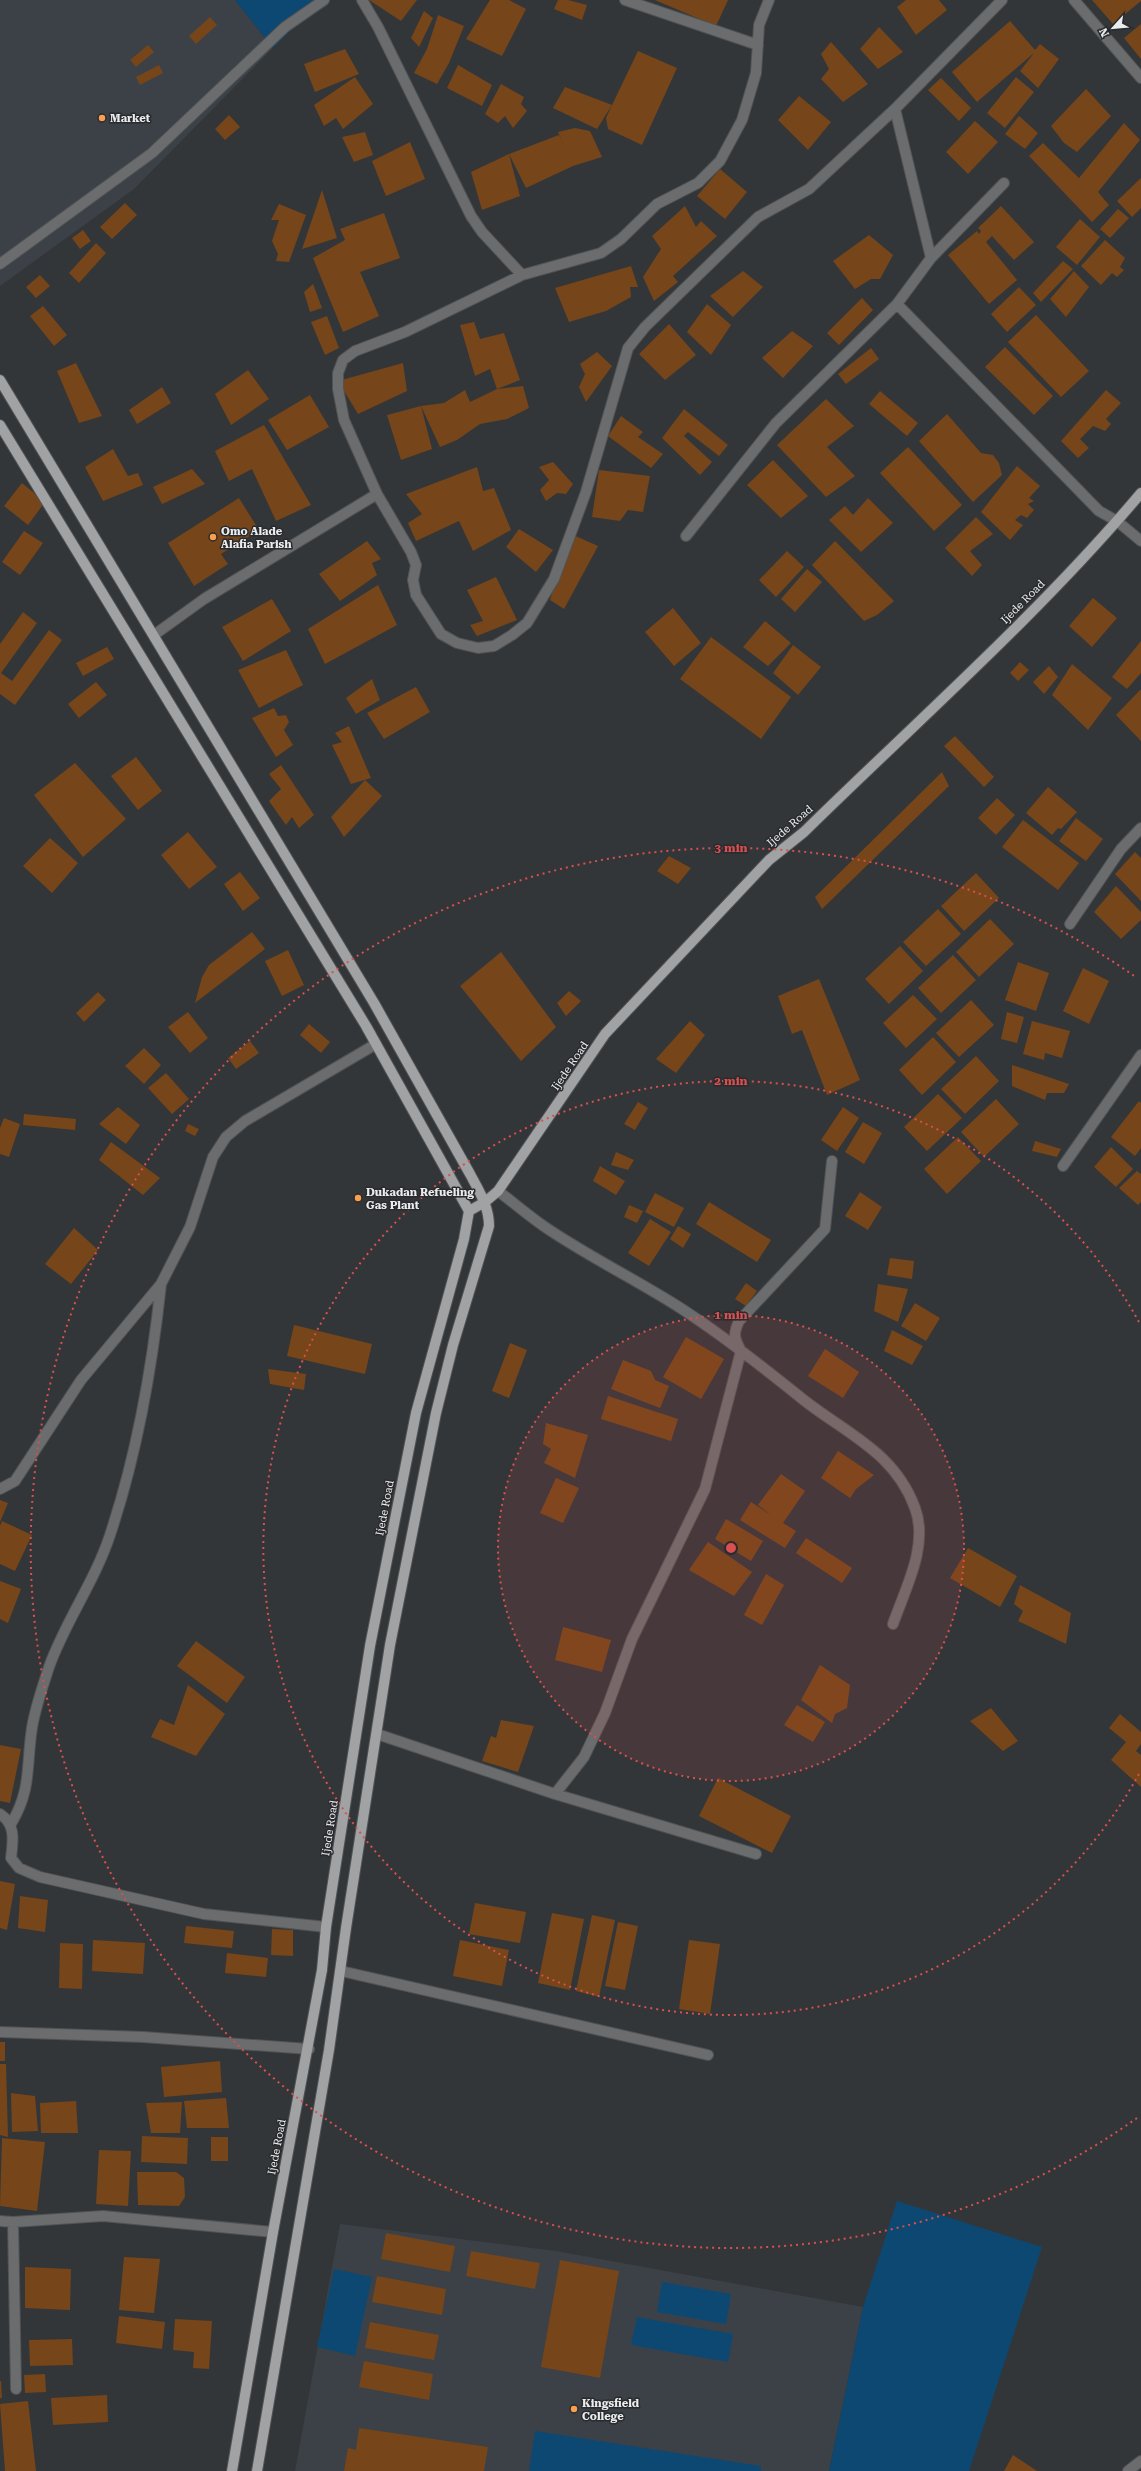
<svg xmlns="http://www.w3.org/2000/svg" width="1141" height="2471" viewBox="0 0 1141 2471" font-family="'Roboto Serif',serif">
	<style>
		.built { fill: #3b4147 }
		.green { fill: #0d4873 }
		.building { fill: #764519 }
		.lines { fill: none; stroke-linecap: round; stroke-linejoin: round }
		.minor-casing { stroke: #505355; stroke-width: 12 }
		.major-casing { stroke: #505355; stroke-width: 12 }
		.minor { stroke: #6b6c6d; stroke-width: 10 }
		.major { stroke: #a0a2a4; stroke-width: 10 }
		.ring { fill: none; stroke: #da4f4f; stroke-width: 2; stroke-dasharray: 2 4 }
		.poi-dot { fill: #fa9f4e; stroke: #292b2e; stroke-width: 1.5 }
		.labels { text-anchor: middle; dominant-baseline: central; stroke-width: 3; stroke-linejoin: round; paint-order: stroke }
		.poi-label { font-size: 11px; font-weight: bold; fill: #eaeced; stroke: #292b2e; text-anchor: start }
		.street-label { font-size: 11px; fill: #eaeced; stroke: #292b2e }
		.centre { fill: #da4f4f; stroke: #292b2e; stroke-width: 2 }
		.ring-label { font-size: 12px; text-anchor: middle; font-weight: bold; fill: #da4f4f; stroke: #292b2e; stroke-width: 3; stroke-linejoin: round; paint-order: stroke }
	</style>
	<rect width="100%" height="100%" fill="#333638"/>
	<path class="built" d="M0,0H235L273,48L134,189L0,286Z
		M340,2224L556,2251L863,2307L829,2471H295Z"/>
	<path class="green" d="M235,0H321L273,48Z
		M897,2201L1042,2247L969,2471H829L863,2307Z
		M334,2269L372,2277L355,2356L317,2347Z
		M662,2282L731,2294L726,2324L657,2312Z
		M637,2317L733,2334L728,2362L631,2345Z
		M535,2431L761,2466V2471H529Z"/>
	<path class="building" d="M369,0H417L401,21Z
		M490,0H509L526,9L502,56L466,39Z
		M558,0H568L587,5L582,20L554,9Z
		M655,0H728L716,26Z
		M906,0H939L947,10L916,35L897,7Z
		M1092,0H1141V1L1113,24Z
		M424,11L433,18L419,47L411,38Z
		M438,15L464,26L449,63L437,84L414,73L427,49Z
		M210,17L217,25L196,44L189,36Z
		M1010,21L1035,50L1040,44L1059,59L1038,88L1020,71L1034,53L977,102L952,72Z
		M1141,24V59L1124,38Z
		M879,27L903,52L878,69L860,49Z
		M831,42L868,84L843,102L821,79L829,69L821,54Z
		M148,45L154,52L136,67L130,60Z
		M345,49L359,74L315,92L304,64Z
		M638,51L677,68L642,145L608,129L606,118L612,105L597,129L553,108L565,87L612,105Z
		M159,65L163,73L140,85L136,77Z
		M458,65L492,85L482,106L447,88Z
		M355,77L373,104L343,129L336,118L324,126L314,105Z
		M1016,77L1034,92L1005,128L987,113Z
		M941,78L971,108L959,121L928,90Z
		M501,84L524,97L521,104L527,111L513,128L505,116L498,123L485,114Z
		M1086,89L1111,116L1077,152L1064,143L1051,126Z
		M799,96L831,122L808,150L778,120Z
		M229,115L240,127L225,140L215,129Z
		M1019,116L1038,133L1025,149L1005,134Z
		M975,121L998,142L968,174L946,152Z
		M1124,123L1140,140L1098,192L1109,205L1092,222L1029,156L1043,143L1079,178Z
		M575,128L590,131L602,157L573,166L526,188L509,154L559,135L564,146L558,132Z
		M365,132L373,155L354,162L342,137Z
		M410,142L425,179L386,196L372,161Z
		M509,154L520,196L482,210L471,172Z
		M720,169L747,192L725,219L697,196Z
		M1141,178V208L1132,217L1117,201Z
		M322,190L337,238L302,249Z
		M125,203L137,215L112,239L100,227Z
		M279,204L306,215L289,262L276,261L278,254L272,241L279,220H271Z
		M685,206L696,227L701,221L717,236L673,276L678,282L654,301L643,277L661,249L652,236Z
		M1001,206L1034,242L1014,260L992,236L986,242L1017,280L989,304L948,255L977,231L979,234L981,231L978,228Z
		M1118,209L1129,218L1110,238L1100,229Z
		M384,213L400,258L360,272L379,316L343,332L313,258L345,240L340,229Z
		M1080,219L1100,237L1077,265L1056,247Z
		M83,230L91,241L80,249L72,238Z
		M869,235L893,255L880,279H871L855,289L833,261Z
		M1105,240L1125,258L1120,267L1124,270L1117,277L1112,273L1101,285L1081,266Z
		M96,243L106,253L79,283L69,273Z
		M1063,261L1073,269L1041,302L1033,293Z
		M631,266L638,287H630L631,297L606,311L569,322L555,288Z
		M743,271L763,287L733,317L710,296Z
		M1074,271L1089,287L1066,317L1050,299Z
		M40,275L50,286L36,298L26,287Z
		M313,284L322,308L310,312L304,292Z
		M1019,287L1036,305L1007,332L991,314Z
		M862,298L873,310L839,345L827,333Z
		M707,304L731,325L711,355L687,332Z
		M43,306L67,335L54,346L30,316Z
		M1036,315L1089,371L1061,397L1008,342Z
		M327,316L339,348L325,355L311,322Z
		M474,322L480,339L504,333L520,380L497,389L490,369L475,376L460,325Z
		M669,324L696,355L665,380L639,354Z
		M792,331L813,346L783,378L762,358Z
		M1005,347L1053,396L1034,415L985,367Z
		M871,348L879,359L846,384L838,374Z
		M597,352L612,366L586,402L579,387L585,374L580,364Z
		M76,363L102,416L79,423L57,371Z
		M403,363L407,391L358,414L338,381Z
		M248,370L269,399L231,425L215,394Z
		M523,386L529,408L507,419L480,424L457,440L440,447L421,406L432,449L401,460L387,415L421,406L444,403L465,390L470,402L497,389Z
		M162,387L171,403L137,424L129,410Z
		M1106,390L1121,403L1106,419L1111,424L1105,431L1093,426L1080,439L1089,448L1078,458L1061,441Z
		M880,391L918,423L907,436L869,404Z
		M310,395L329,427L287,450L268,420Z
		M826,399L854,426L827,447L855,476L826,497L777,445Z
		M684,409L728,445L719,456L688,432L684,436L712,462L700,475L662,438Z
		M947,414L981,453L993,455L999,463L1002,475L973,502L919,441Z
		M621,416L643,432L638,437L663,454L651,468L608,436Z
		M264,425L311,505L276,521L252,469L229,481L215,451Z
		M908,447L962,505L934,531L880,473Z
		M113,449L128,476L138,473L143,485L103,501L85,467Z
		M773,460L808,496L781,518L747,485Z
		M553,462L573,484L566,494L557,493L546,501L540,490L549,480L539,467Z
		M1017,466L1040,486L1029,498L1034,501L1028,504L1034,510L1027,518L1021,515L1015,520L1023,525L1010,540L981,512Z
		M477,467L483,491L494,488L511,530L473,551L459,521L416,541L408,523L422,514L406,494Z
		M192,469L205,484L162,504L153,487Z
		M599,470L650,476L643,512L628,510L620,521L592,517Z
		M22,483L45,502L28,525L4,506Z
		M239,498L259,530L221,554L228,564L194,586L168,543Z
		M868,498L893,523L861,552L829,520L845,506L853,515Z
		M976,517L993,534L970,551L982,565L972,576L945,548Z
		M519,529L553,550L536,572L506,547Z
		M24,531L43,543L20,575L2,562Z
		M571,534L598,546L564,609L550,600Z
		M367,541L381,559L372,563L377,575L340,601L319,574Z
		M835,541L894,601L877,615L864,621L812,565Z
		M787,551L804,567L776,597L759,580Z
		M807,569L822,582L795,612L781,599Z
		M496,577L517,620L477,636L470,625L483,621L467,590Z
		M378,585L397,625L325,664L308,629Z
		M1093,598L1117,618L1092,647L1069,626Z
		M272,599L291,631L243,661L222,627Z
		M673,608L701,643L674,666L645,632Z
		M23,612L37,623L1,673L12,681L49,630L62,640L15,705L0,694V644Z
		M765,621L791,643L768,666L743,647Z
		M711,637L791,697L761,739L680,679Z
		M1141,641V673L1127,689L1112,677Z
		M793,645L821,667L798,695L773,673Z
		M107,647L114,659L83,676L76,663Z
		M286,650L303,685L259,708L238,670Z
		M1020,662L1029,670L1018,681L1010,673Z
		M1072,664L1112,698L1088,730L1052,695Z
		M1049,666L1058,677L1044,694L1033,682Z
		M372,679L380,700L356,714L346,698Z
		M96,682L107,695L79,718L68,704Z
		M416,687L430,712L384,739L367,713Z
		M1140,690L1141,691V741L1116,715Z
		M274,708L278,716L286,715L289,722L284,730L293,745L276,757L252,718Z
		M349,726L371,778L351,784L332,745L342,742L335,733Z
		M955,736L994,777L984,787L944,746Z
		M136,757L162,791L138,810L111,776Z
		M75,763L126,819L83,857L34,795Z
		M281,765L314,815L299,828L292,817L286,825L269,801L281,789L269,774Z
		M942,772L949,786L822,909L815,897Z
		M365,780L382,796L344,837L331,817Z
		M1048,787L1077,812L1061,829L1058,828L1052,835L1026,813Z
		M997,798L1015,815L996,835L978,818Z
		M1076,818L1103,839L1086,861L1059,841Z
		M1023,820L1079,863L1058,890L1002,847Z
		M188,832L217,867L189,889L161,855Z
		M50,838L78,863L52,893L23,866Z
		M1135,852L1141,858V901L1115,874Z
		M669,856L691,868L678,884L657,871Z
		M240,872L260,898L243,911L224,884Z
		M976,873L999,898L964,931L941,906Z
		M1116,886L1141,912V920L1121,939L1094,912Z
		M938,909L961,934L926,966L903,942Z
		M990,919L1014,944L979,977L956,952Z
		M252,932L265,949L195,1003L202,977L209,965Z
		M900,946L923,971L889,1004L865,979Z
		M288,950L304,985L282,996L265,961Z
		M501,952L556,1027L521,1061L460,986Z
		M953,955L976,980L941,1013L918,988Z
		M1018,962L1049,973L1036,1011L1005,1000Z
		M1083,968L1109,981L1089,1024L1063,1011Z
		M819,979L860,1080L827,1095L802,1030L792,1034L778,996Z
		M569,991L581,1001L566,1016L557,1003Z
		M98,992L106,1000L84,1022L76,1013Z
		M913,995L937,1019L906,1048L883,1023Z
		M971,1000L994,1025L959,1057L936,1033Z
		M188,1012L208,1038L190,1053L168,1027Z
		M1007,1012L1024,1017L1017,1043L1001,1039Z
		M690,1021L705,1035L676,1073L656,1059Z
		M1032,1021L1070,1031L1062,1058L1045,1053L1044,1060L1023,1054Z
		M309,1024L330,1042L321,1053L300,1035Z
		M933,1037L956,1062L922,1095L899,1070Z
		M250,1041L259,1053L236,1069L228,1058Z
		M144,1048L161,1065L144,1084L125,1066Z
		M976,1056L999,1081L965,1114L941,1089Z
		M1012,1065L1069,1084L1064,1093H1047L1045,1100L1012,1086Z
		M166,1073L189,1099L172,1114L148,1088Z
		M938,1094L962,1118L927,1151L904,1127Z
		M996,1099L1019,1124L984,1157L961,1132Z
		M1139,1101L1141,1103V1148L1135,1156L1111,1137Z
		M638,1102L648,1108L635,1130L624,1124Z
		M118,1107L140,1125L126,1144L99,1124Z
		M843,1107L859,1118L837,1151L821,1140Z
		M24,1114L76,1119L75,1130L23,1125Z
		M4,1118L20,1124L9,1157L0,1154V1128Z
		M863,1122L882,1133L864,1164L845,1152Z
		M188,1124L199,1129L195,1136L185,1131Z
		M958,1137L981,1161L947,1194L924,1169Z
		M1035,1141L1061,1149L1057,1157L1032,1151Z
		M111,1142L160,1178L143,1195L99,1160Z
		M1111,1147L1133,1169L1116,1187L1094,1167Z
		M616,1152L634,1160L628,1170L611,1165Z
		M600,1166L625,1181L616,1195L593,1181Z
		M1137,1171L1141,1174V1202L1138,1205L1119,1188Z
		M860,1192L882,1207L868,1230L845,1216Z
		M655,1193L684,1208L674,1227L645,1212Z
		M709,1202L771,1240L757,1262L696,1224Z
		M629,1205L643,1211L637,1223L624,1217Z
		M650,1219L671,1232L649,1266L628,1253Z
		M678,1226L691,1234L683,1248L670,1239Z
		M74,1228L98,1250L71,1284L45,1264Z
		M890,1258L914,1261L912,1279L887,1275Z
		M746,1283L757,1291L746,1306L735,1299Z
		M878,1284L908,1289L898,1322L874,1311Z
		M915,1303L940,1318L926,1341L901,1326Z
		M294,1325L372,1344L365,1374L287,1356Z
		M892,1330L923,1346L912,1365L884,1351Z
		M686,1337L724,1359L701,1399L663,1377Z
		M510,1343L527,1350L509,1398L492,1391Z
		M825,1349L859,1372L843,1398L808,1376Z
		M623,1360L651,1371L655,1380L669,1386L660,1408L611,1389Z
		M268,1369L306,1374L304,1390L270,1384Z
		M608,1396L678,1419L671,1441L601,1419Z
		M546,1423L588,1435L575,1478L544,1463L551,1449L543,1444Z
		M838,1451L874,1475L856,1489L850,1498L821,1478Z
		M781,1474L805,1491L783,1523L796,1531L785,1548L740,1520L751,1502L771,1515L758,1505Z
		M556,1478L579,1488L563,1523L540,1513Z
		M0,1500L8,1503L0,1522Z
		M726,1519L763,1541L751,1561L715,1539Z
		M2,1521L32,1535L15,1571L0,1564V1526Z
		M806,1538L852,1568L842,1583L796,1553Z
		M708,1542L752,1572L734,1596L689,1570Z
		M968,1548L1017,1576L1000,1607L950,1578Z
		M766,1574L784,1585L762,1625L744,1615Z
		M0,1581L21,1589L8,1623L0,1619Z
		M1020,1585L1071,1613L1066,1644L1018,1621L1023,1611L1014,1604Z
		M563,1627L611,1640L602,1672L555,1660Z
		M196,1641L245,1677L227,1703L177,1666Z
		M820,1665L850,1685L847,1708L835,1714L832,1723L801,1700Z
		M188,1685L225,1714L196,1756L151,1737L160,1719L174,1725Z
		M797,1705L825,1722L813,1742L784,1725Z
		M991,1708L1018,1741L1003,1751L970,1721Z
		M1120,1714L1141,1732V1744L1136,1751L1141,1755V1787L1111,1760L1126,1742L1109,1728Z
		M501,1720L534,1726L518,1772L482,1761L491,1736L496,1738Z
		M0,1745L21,1749L10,1803L0,1801Z
		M718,1778L791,1816L772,1853L699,1816Z
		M0,1881L15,1884L7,1930L0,1928Z
		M20,1896L48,1900L45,1932L18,1928Z
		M475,1903L526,1912L520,1943L469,1934Z
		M552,1913L584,1919L570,1990L538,1983Z
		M592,1915L615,1920L599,1997L576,1991Z
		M618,1922L638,1926L625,1990L605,1986Z
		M186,1926L234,1931L232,1948L184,1943Z
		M272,1929L293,1930V1956L271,1955Z
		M93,1940L145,1943L143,1974L92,1971Z
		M460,1940L509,1950L502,1986L453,1976Z
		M689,1940L720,1944L710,2014L679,2009Z
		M60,1943L83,1944L82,1989L59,1988Z
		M227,1953L268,1958L266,1977L225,1973Z
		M0,2042H5V2061H0Z
		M220,2061L222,2092L164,2097L161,2067Z
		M0,2064H6L8,2137L0,2135Z
		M11,2093L35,2096L38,2131L12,2132Z
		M226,2098L229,2128H187L184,2101Z
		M76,2101L78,2133H41L40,2103Z
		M182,2102L180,2133H151L146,2103Z
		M142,2136L188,2138L187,2164L141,2162Z
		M211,2137H228V2161H211Z
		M2,2138L45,2142L37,2211L0,2206Z
		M99,2150L131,2151L128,2206L96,2204Z
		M137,2172H176L184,2178L185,2197L179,2206L138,2205Z
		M386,2233L455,2246L450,2272L381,2259Z
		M471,2251L540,2263L535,2289L466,2276Z
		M124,2257L160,2259L154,2313L119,2310Z
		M560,2260L619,2271L600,2378L541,2367Z
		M25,2267L71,2269L70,2310L25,2308Z
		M377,2276L446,2289L442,2315L372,2302Z
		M119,2316L165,2322L162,2349L116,2343Z
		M175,2319L212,2321L209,2369L193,2368L194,2352L173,2350Z
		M370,2322L439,2335L434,2360L365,2348Z
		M72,2339L73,2365L30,2366L29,2340Z
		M364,2361L433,2374L429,2400L359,2387Z
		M45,2374L46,2392L25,2393L24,2375Z
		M0,2381H1L2,2398H0Z
		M107,2395L108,2422L53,2425L51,2398Z
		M28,2401L36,2471H5L0,2404Z
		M359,2428L488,2447L484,2471H344L348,2448L356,2450Z
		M1013,2455L1037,2471H1004Z"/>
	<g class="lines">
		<g class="minor-casing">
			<path id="minor" d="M362,0L378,27L471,216L482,232L522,275
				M625,0L758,45
				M769,0L759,25L756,73L742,120L720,161L698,183L657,204L621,239L601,253L522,275L405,332L355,351L343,360L338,373V389L344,420L377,494L411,552L416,565L413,580L416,595L441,634L457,643L478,648L494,646L512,635L527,623L554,579L586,492L628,348L645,327L758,217L809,189L895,109L1002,0
				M1074,0L1141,78
				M895,109L931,258
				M0,264L152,153L285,27L324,0
				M897,304L1099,511L1117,521L1141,541
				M686,536L776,423L897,304L931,258L1004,183
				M154,635L204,599L377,494
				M1070,924L1121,849L1141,828
				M1063,1166L1141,1055
				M498,1191C514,1203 529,1216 545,1227C589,1257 637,1280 682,1309C725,1337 765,1369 805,1401C849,1435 895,1453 915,1508C929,1546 905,1589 893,1624
				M0,1489L15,1481L81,1380L161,1284L190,1227L213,1157L226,1137L245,1121L376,1044
				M377,1734L555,1794L756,1854
				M555,1794L584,1757L605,1713L632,1639L705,1489L741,1351C734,1338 733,1334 739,1321L825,1229L832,1161
				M0,1814C16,1824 13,1841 11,1858L19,1868L40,1877L204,1914L326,1927
				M11,1824C32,1789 26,1766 32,1728C35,1708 43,1686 49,1667C65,1622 95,1581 110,1535C137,1454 152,1369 161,1284
				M341,1971L708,2055
				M0,2032L143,2037L309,2049
				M0,2221L13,2222L103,2216L273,2232
				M13,2222L16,2389
				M1128,2471L1141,2461"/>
		</g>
		<g class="major-casing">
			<path id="major" d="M0,380L374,1003L470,1174C479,1191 489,1206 489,1226L453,1345L436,1413L390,1645L346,1928L329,2050L257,2471
				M0,425L366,1026L469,1211
				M469,1211L485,1202L498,1191L605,1034L769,860L804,832C916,722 1040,613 1141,493
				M232,2471L273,2232L322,1970L326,1927L370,1646L416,1413L464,1239L469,1211"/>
		</g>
		<use href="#minor" class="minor"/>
		<use href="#major" class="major"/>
	</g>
	<circle cx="731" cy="1548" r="233" fill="#da4f4f" fill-opacity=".12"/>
	<g class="ring">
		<circle cx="731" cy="1548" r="233"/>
		<path d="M1139 1774A467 467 0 1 1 1139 1322"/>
		<path d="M1137 2118A700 700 0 1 1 1137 978"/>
	</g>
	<g class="poi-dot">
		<circle cx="102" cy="118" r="4"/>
		<circle cx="213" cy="537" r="4"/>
		<circle cx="358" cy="1198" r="4"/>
		<circle cx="574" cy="2409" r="4"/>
	</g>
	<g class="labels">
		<g class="poi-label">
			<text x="110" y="118">Market</text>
			<text x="221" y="531">Omo Alade<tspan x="221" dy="13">Alafia Parish</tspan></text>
			<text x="366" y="1192">Dukadan Refueling<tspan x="366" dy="13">Gas Plant</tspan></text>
			<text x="582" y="2403">Kingsfield<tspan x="582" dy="13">College</tspan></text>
		</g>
		<g class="street-label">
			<text transform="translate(1023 602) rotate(-45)">Ijede Road</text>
			<text transform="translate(790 826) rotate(-41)">Ijede Road</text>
			<text transform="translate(570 1066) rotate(-56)">Ijede Road</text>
			<text transform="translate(385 1508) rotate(-79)">Ijede Road</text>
			<text transform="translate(330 1828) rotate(-81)">Ijede Road</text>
			<text transform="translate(277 2147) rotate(-79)">Ijede Road</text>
		</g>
	</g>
	<circle cx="731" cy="1548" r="6" class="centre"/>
	<g class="ring-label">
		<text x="731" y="852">3 min</text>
		<text x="731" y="1085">2 min</text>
		<text x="731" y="1319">1 min</text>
	</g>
	<g transform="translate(1113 28) rotate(243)" stroke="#292b2e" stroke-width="3" paint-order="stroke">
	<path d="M0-3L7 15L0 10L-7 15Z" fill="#eaeced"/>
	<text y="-6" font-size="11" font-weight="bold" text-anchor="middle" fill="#eaeced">N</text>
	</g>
</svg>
